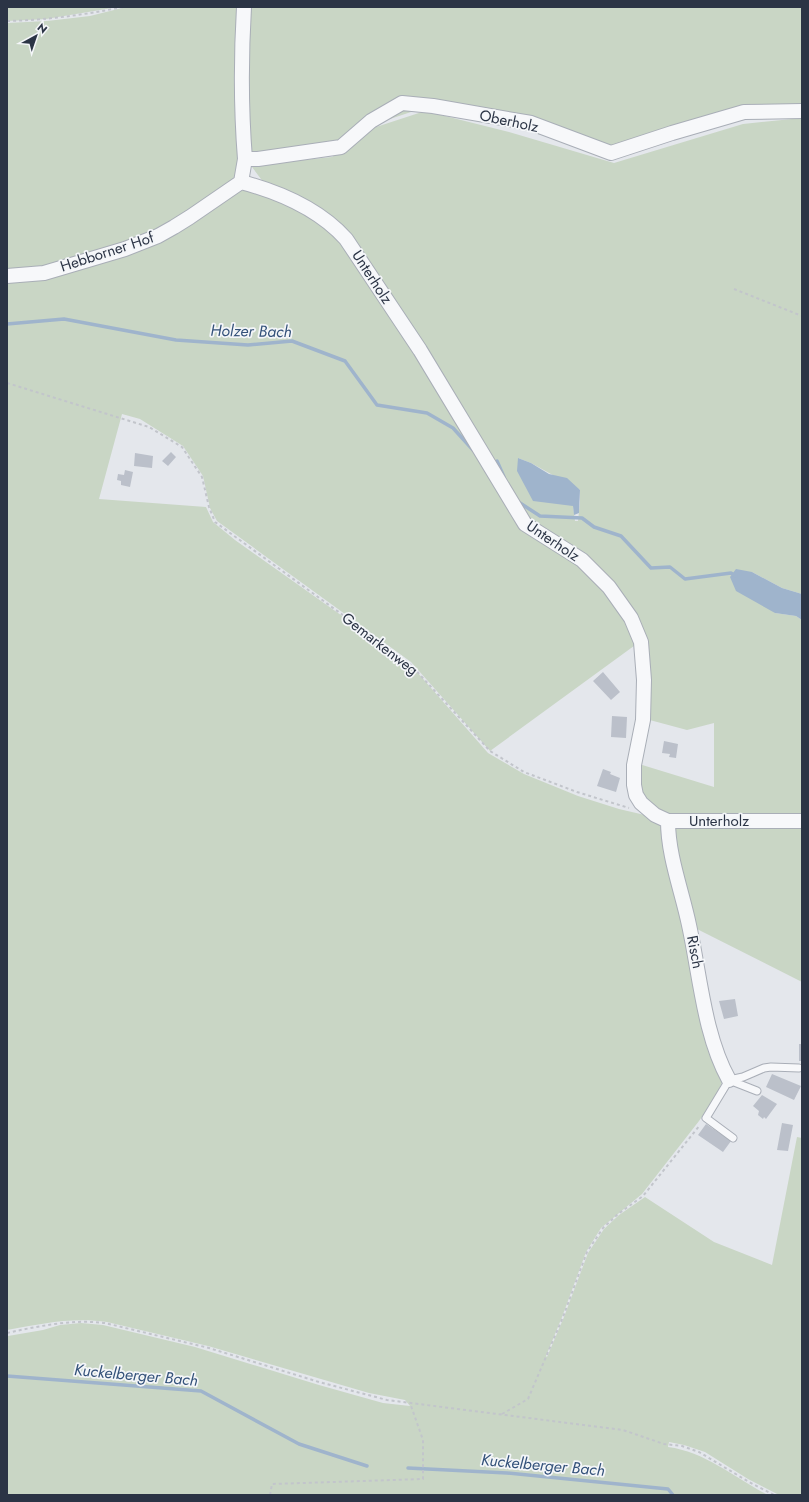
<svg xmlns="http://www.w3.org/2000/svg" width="809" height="1502" viewBox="0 0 809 1502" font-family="Jost,sans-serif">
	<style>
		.green { fill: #c9d6c5; fill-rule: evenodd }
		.water { fill: #9fb4cc }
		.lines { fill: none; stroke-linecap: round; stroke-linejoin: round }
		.stream { stroke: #9fb4cc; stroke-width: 3.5 }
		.building { fill: #bbc0ca }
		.service-casing { stroke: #a9aeb7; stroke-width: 9 }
		.minor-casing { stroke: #a9aeb7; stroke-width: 16 }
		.path { stroke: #c2c5cb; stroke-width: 2; stroke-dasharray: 3 3; stroke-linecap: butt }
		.service { stroke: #f7f8fa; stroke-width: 7 }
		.minor { stroke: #f7f8fa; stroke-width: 14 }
		.labels { text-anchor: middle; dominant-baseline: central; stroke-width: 3.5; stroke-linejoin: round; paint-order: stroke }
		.street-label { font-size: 15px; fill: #2b3445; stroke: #f4f6f9 }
		.water-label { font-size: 16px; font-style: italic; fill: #34527a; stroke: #f4f6f9 }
	</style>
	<rect width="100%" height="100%" fill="#e4e7ec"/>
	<path class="green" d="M7,7H118L46,19L7,21Z
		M126,7H242L240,53V159C238,166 237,172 233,179C215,206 155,235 124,246C108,252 89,253 73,259L80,266C112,256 144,247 174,231C194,221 211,203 232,193C240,190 250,189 259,191C280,195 315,214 331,228C339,234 345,243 351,250L417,350L523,525L581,561L608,588L630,620L638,643L490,751L411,662L217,521L210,508L203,476L183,446L140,419L122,414L99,499L206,507L213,522L235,540L410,664L488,753L524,774L578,796L619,809L649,816C656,819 659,824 663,830C673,872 685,913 693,955C701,996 705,1041 723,1080L716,1096L699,1121L642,1194L601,1228L586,1252L562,1317L546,1356L547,1357L564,1317L588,1253L604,1229L619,1215L645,1197L714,1242L772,1265L797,1137L802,1138V1495H779L748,1479L705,1452L684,1445L669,1442L668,1447C706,1452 735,1478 768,1495H7V1336H8L43,1330L60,1325L81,1323L103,1325L195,1347L319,1385L383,1403L410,1406L405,1400L369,1393L208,1346L107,1322C73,1317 40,1324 7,1330V23L47,21L90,16Z
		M245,7H802V112L741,120L613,155L509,126L423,108L372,125L330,153L251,152L248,148Z
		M425,111L509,132L614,163L743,124L802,118V594L782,588L752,572L775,613L796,616L802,620V818L670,816L655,809L639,789V764L714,787V723L687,730L646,719L647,660L610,586L526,523L513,502L526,509L513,501L356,247L267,187L252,167L254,165L332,157L373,128ZM518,458L531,463L580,490V502L578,521H575L573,506Z
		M802,825V982L693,927L671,834L674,828Z"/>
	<path class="water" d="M518,458L531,463L549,474L567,478L580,490L579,513L574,515L573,506L533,501L517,471Z
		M736,569L752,572L782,588L802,594V620L796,616L775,613L736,591L730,577Z"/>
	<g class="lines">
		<path class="stream" d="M7,324L64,319L176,340L248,345L292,341L345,361L377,405L427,413L453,428L473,450
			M497,461L504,477
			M517,501L540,516L582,518L594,527L621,536L651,568L670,567L685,579L731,573L736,576
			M7,1376L201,1391L299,1444L367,1466
			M408,1468L507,1473L668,1489L673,1495"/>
	</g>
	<path class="building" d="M171,452L176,457L168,466L162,461Z
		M135,453L153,456L152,468L134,466Z
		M125,470L133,472L130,487L121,485V481L117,480L118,474L124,475Z
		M603,672L620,692L611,700L593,681Z
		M612,716L627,717L626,738L611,737Z
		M664,741L678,744L676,758L669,757L670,754L662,753Z
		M603,769L611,772L610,774L620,778L616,792L597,786Z
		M735,999L738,1016L724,1019L719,1001Z
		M799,1044H802V1061H799Z
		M772,1074L801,1086L794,1100L766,1087Z
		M762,1095L777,1104L766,1119L764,1117L763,1119L758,1115L759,1111L753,1106Z
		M782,1123L793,1125L788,1151L777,1150Z
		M706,1124L731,1141L723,1152L698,1135Z"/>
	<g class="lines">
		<g class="service-casing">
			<path id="service" d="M729,1080L757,1091
				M733,1138L706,1118L729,1080L743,1077L764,1068L771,1067L799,1068"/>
		</g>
		<g class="minor-casing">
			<path id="minor" d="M244,7C241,58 241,109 245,159
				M241,182C279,192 319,209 346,239L420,350L525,524L582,560L609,587L631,618L641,642L644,680L643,720L634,765V785L636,795L641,803L655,815L668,821H802
				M241,182L245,159H258L341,147L371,121L402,103L433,106L531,123L611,153L672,133L744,112L802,111
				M7,276L44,273L125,249L158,236L174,227L190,217L241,182
				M668,821C668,856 682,891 689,925C700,975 704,1035 729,1080"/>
		</g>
		<path class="path" d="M7,21C47,20 83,15 123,7
			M734,289L802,316
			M7,383L149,427L182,447L202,477L209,507L215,522L410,664L490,751L524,772L577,792L629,808
			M7,1333C39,1326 72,1319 105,1323L209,1348L319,1382L387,1400L623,1430L664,1444L682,1446L699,1452L749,1482L774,1495
			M502,1414L528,1399L563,1317L587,1252L603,1228L618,1214L643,1196L700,1125
			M270,1495L272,1484L423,1479V1440L410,1403"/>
		<use href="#service" class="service"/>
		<use href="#minor" class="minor"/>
	</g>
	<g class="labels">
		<g class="street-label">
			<text transform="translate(509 121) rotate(12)">Oberholz</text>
			<text transform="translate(107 252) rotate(-18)">Hebborner Hof</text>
			<text transform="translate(372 277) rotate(57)">Unterholz</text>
			<text transform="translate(553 541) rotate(34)">Unterholz</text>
			<text transform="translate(380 644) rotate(38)">Gemarkenweg</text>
			<text x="719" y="821">Unterholz</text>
			<text transform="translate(695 952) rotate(79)">Risch</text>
		</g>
		<g class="water-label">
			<text transform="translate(251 331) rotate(1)">Holzer Bach</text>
			<text transform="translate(136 1375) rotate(5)">Kuckelberger Bach</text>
			<text transform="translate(543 1465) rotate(5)">Kuckelberger Bach</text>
		</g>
	</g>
	<rect width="809" height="1502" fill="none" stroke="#2b3445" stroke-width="16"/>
	<g transform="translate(36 36) rotate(40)" stroke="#f4f6f9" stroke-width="3" paint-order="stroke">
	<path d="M0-3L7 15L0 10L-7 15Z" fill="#2b3445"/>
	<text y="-6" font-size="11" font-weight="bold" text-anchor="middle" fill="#2b3445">N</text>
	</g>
</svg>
